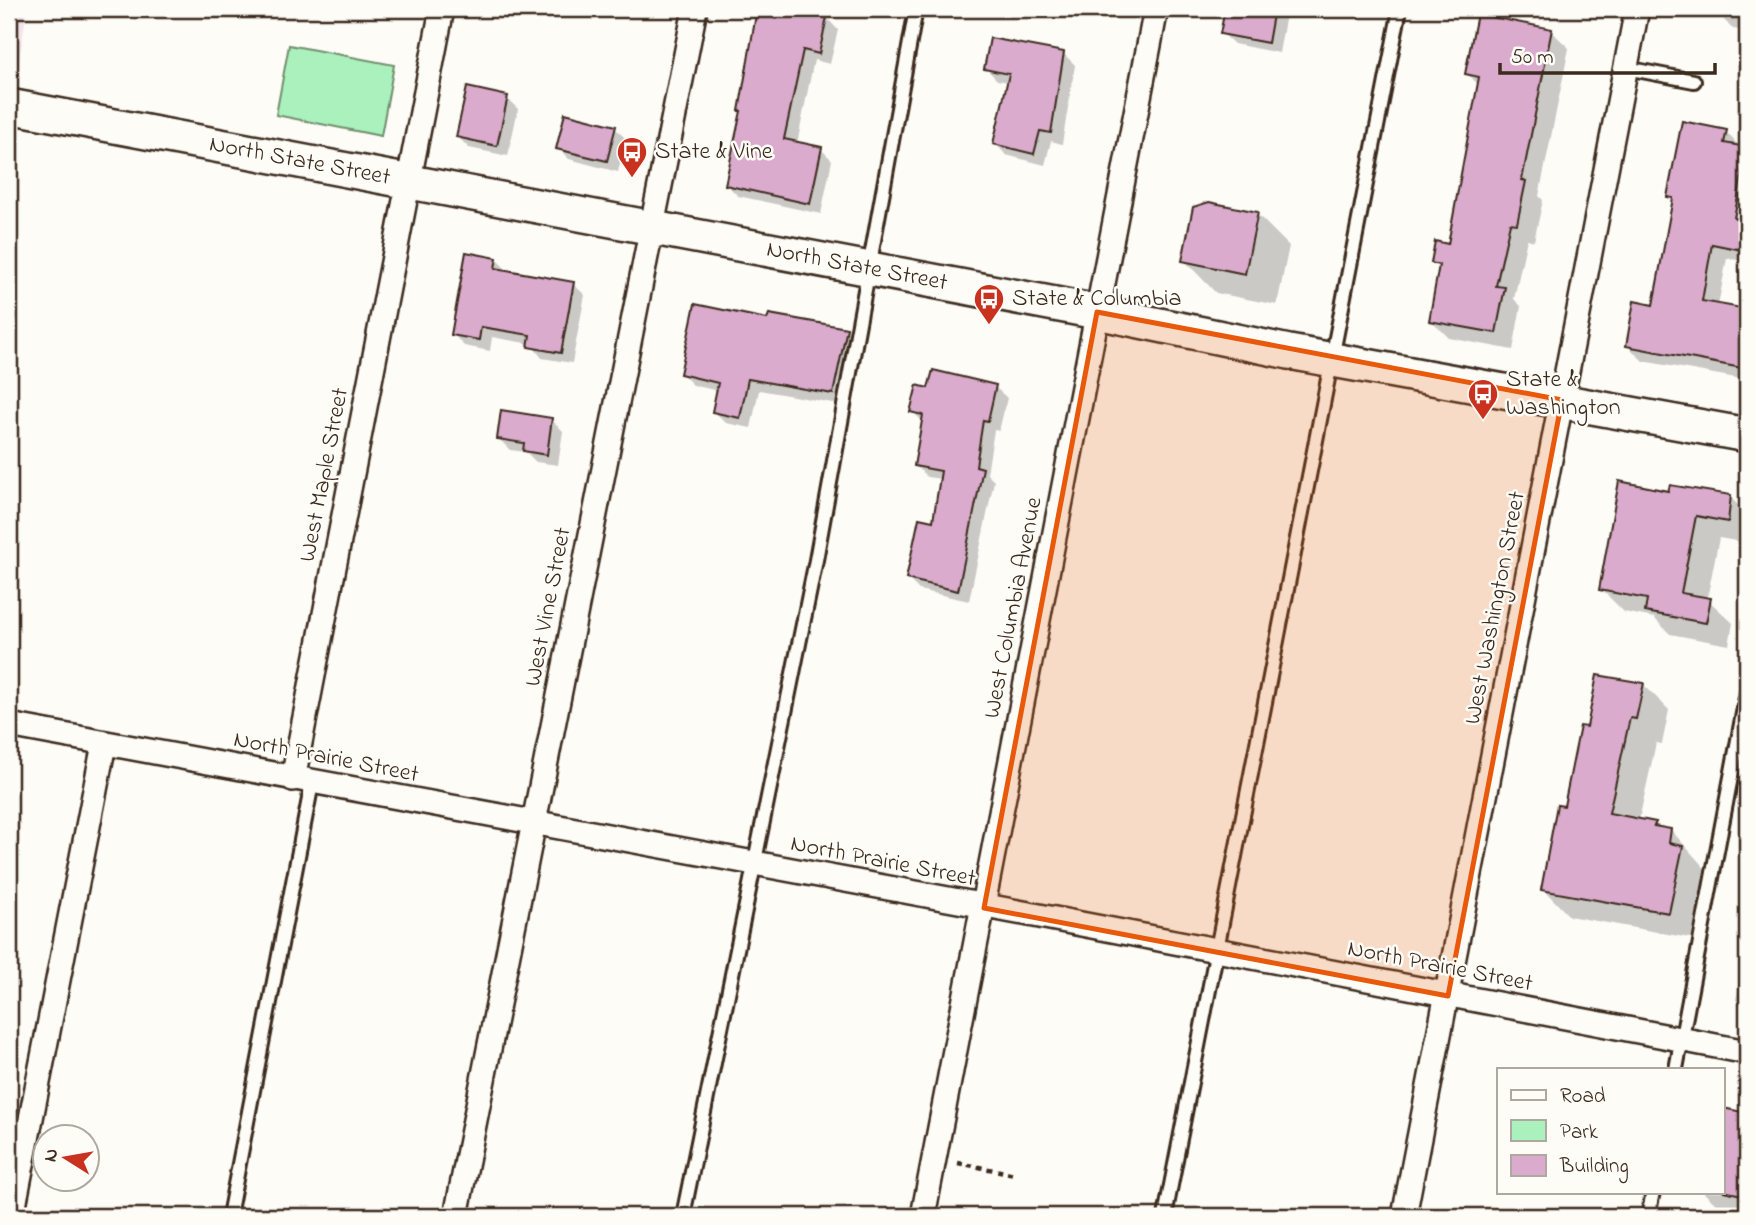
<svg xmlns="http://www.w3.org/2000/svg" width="1756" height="1225" viewBox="0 0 1756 1225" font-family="'Indie Flower',sans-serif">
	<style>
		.built { fill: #f2e4ea }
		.green { fill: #aaf1bd; stroke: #728e6e; stroke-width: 2 }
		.shadow { fill: #0003 }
		.building { fill: #daabcc; stroke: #3b2a1e; stroke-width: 2 }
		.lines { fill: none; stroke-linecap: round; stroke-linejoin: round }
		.service-casing { stroke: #3b2a1e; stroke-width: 18 }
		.minor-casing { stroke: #3b2a1e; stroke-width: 28 }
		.secondary-casing { stroke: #3b2a1e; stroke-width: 38 }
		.path { stroke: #3b2a1e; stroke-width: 4.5; stroke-dasharray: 5 5; stroke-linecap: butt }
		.service { stroke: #fdfcf7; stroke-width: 12 }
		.minor { stroke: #fdfcf7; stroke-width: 23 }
		.secondary { stroke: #fdfcf7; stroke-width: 33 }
		.marked { fill: #e8590c; fill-opacity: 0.2; stroke: #e8590c; stroke-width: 5; stroke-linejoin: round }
		.labels { text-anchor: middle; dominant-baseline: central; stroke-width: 5; stroke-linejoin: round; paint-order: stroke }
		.poi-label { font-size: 24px; fill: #3b2a1e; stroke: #fdfcf7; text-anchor: start }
		.street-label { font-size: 24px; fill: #3b2a1e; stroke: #fdfcf7 }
	</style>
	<rect width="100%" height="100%" fill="#fdfcf7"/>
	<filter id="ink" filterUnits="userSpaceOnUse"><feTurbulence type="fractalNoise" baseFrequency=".0143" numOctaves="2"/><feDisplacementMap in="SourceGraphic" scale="14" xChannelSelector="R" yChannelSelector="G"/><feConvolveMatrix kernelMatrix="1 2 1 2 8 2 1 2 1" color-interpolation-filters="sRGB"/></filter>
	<g filter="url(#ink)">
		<path class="built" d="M9,9H27L16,80L9,79Z"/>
		<path class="green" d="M289,45L394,65L381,136L276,115Z"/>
		<path class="shadow" d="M759,9H787L827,18L838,30L830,64L814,60L797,144L821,149L832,160L821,214L738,196L727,185Z
			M1226,9H1287L1279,53L1234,44L1222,33Z
			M1725,9H1747V31L1733,29L1723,19Z
			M1551,31L1569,48L1539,196L1543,200L1534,241L1527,239L1514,299L1521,306L1513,350L1449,338L1431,320L1440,269L1433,263L1449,246L1480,86L1467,74Z
			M1063,53L1075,65L1062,144L1051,141L1045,165L1006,155L995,143L1009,82L997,80L986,68Z
			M507,98L518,109L508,156L469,148L458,137Z
			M615,128L626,139L618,172L569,159L558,148Z
			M1726,132L1741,148L1747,149V262L1727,258L1718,306L1747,312V380L1643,361L1628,346L1655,307L1674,202L1669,196Z
			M1257,214L1289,246L1277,305L1216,293L1184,260Z
			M497,260L508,271L573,284L585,295L572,363L542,358L531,344L492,337L490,351L464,346L453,334Z
			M769,322L846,330L858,341L844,405L759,390L751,428L726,423L714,411L718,391L693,385L682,374Z
			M995,387L1007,398L999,431L994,430L987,474L994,481L969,601L919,590L908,579L935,523L941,479L927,477L916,466L923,422L912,411L930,390Z
			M551,419L563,431L558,465L536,462L526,452L510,450L499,439Z
			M1670,493L1730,497L1747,514V543L1719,538L1707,599L1733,623L1729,645L1670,634L1654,618L1624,612L1601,589Z
			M1643,684L1669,710L1662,744L1656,743L1639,820L1671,830L1709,873L1695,939L1569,916L1543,889L1588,729Z
			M1747,936V1012L1736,1000Z
			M1723,1110L1747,1115V1213L1720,1208L1703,1192H1723Z"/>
		<path class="building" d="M757,9H795L827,17L819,54L803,50L784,139L822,147L810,204L725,185L741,111H739Z
			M1225,9H1274L1268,43L1220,34Z
			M1477,14L1552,29L1522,180L1526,181L1517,224L1510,223L1496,286L1505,287L1496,333L1429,321L1439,265L1431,263L1435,241L1448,244L1479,77L1465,74Z
			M990,38L1064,52L1051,133L1040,131L1034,154L993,144L1009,74L984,69Z
			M467,87L508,96L497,146L456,137Z
			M565,113L616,126L607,161L556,149Z
			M1682,121L1727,130L1724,143L1747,147L1734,218L1747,220V251L1712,244L1702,301L1747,309V369L1626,346L1634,301L1653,305L1673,198L1667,197Z
			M1209,202L1258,212L1245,274L1182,261L1193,207Z
			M466,252L497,258L495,268L574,282L561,353L528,347L530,335L481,327L479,340L451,335Z
			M695,304L767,319L769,314L847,328L833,394L748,379L740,418L712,412L718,383L680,374Z
			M933,370L996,385L988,421L983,420L976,466L983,468L958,591L906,579L919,518L933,521L941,471L914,466L923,415L910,412L917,385L928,388Z
			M501,410L552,418L547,455L523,451L524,443L497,439Z
			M1619,481L1668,491L1670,485L1731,495L1728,522L1696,516L1681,593L1711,598L1706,623L1645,612L1647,599L1599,590Z
			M1597,675L1644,683L1636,719L1630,718L1609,813L1656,822L1654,826L1671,829L1669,843L1683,846L1669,913L1541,890L1557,805L1564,806L1580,726L1587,727Z
			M1723,1108L1747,1113V1196L1723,1191Z"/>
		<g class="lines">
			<g class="service-casing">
				<path id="service" d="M1626,68L1694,81
					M1676,1069L1747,692
					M229,1216L312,783
					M683,1216L816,560L916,9
					M1165,1216L1400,9
					M1648,1216L1653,1192"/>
			</g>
			<g class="minor-casing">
				<path id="minor" d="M9,725L1029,914L1747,1052
					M293,779L442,9
					M12,1216L104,744
					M456,1216L695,9
					M923,1216L1156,9
					M1404,1216L1637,9"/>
			</g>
			<g class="secondary-casing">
				<g id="secondary">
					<path id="s1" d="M9,106L1097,312L1289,352L1747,435"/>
				</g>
			</g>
			<path class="path" d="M958,1163L1015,1174"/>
			<use href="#service" class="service"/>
			<use href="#minor" class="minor"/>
			<use href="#secondary" class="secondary"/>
		</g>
	</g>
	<path class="marked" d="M1097,312L1562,400L1448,996L984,908Z"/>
	<defs>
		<g id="bus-pin" transform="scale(1.575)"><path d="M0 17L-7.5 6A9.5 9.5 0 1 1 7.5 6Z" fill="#c8321e" stroke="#fdfcf7"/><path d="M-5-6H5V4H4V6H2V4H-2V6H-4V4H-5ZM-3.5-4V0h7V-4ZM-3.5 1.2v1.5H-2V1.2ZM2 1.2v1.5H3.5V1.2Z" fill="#fff"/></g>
	</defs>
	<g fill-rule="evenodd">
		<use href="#bus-pin" x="632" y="152"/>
		<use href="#bus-pin" x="989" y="299"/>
		<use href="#bus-pin" x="1483" y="394"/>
	</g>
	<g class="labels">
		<g class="poi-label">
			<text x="655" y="152">State &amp; Vine</text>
			<text x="1012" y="299">State &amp; Columbia</text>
			<text x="1506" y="380">State &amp;<tspan x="1506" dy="28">Washington</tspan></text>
		</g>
		<g class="street-label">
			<text stroke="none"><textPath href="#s1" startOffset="296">North State Street</textPath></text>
			<text stroke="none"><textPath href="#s1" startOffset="863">North State Street</textPath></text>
			<text transform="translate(325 475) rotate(-79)">West Maple Street</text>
			<text transform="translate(549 607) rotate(-79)">West Vine Street</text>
			<text transform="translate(1014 608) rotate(-79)">West Columbia Avenue</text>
			<text transform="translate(1496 608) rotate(-79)">West Washington Street</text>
			<text transform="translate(326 758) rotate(11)">North Prairie Street</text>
			<text transform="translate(883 862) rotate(11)">North Prairie Street</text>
			<text transform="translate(1440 967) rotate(11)">North Prairie Street</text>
		</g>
	</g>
	<rect width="1756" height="1225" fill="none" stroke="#fdfcf7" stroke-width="35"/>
	<rect x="18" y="18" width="1721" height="1190" fill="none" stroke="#3b2a1e" stroke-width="2.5" filter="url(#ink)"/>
	<rect x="1497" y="1068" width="228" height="126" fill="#fdfcf7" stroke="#afa8a0" stroke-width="2"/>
	<rect x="1511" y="1090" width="35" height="10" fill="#fdfcf7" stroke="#afa8a0" stroke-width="2"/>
	<text x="1560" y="1102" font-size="21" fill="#3b2a1e">Road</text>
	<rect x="1511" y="1120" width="35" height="21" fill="#aaf1bd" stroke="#afa8a0" stroke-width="2"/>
	<text x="1560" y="1138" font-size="21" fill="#3b2a1e">Park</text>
	<rect x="1511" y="1155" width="35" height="21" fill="#daabcc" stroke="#afa8a0" stroke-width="2"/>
	<text x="1560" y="1172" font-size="21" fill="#3b2a1e">Building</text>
	<g transform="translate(66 1158) rotate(281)"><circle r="33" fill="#fdfcf7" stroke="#afa8a0" stroke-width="2"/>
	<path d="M0-5L12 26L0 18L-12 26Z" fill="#c8321e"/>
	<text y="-10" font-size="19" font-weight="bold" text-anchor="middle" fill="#3b2a1e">N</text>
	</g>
	<path d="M1500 63v10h215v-10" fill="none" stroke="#3b2a1e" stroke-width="3.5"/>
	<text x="1511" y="63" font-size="21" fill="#3b2a1e" stroke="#fdfcf7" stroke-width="5" paint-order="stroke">50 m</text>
</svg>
